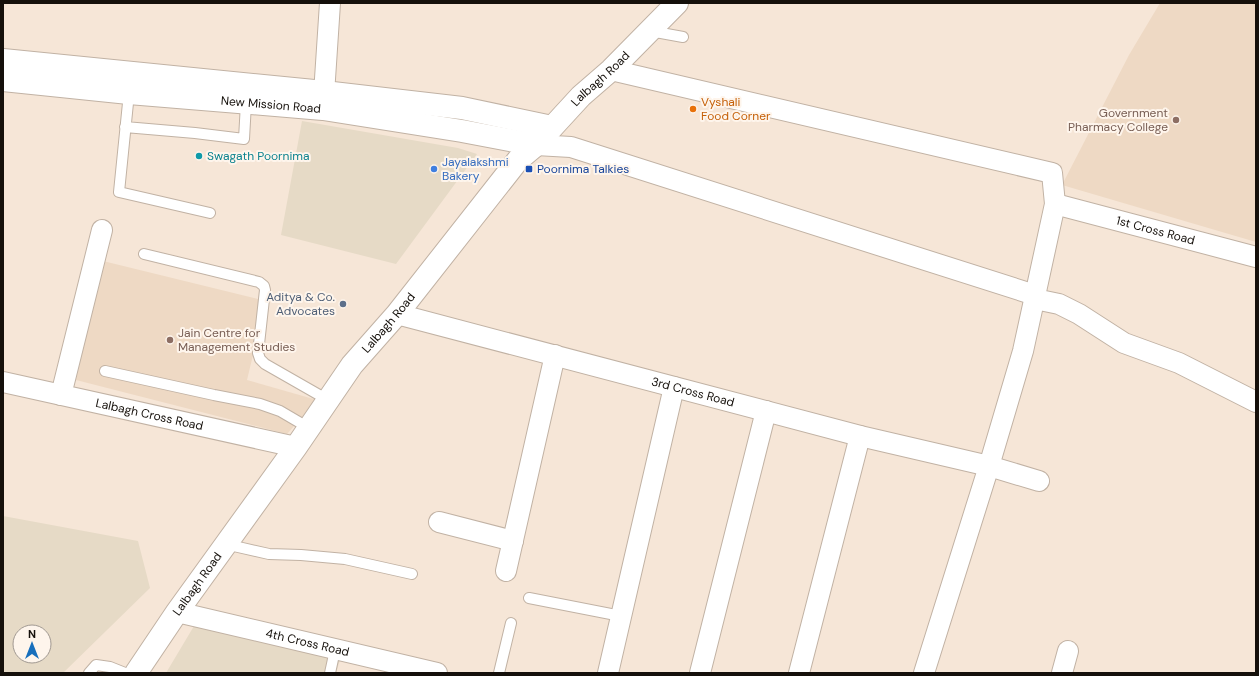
<svg xmlns="http://www.w3.org/2000/svg" width="1259" height="676" viewBox="0 0 1259 676" font-family="'DM Sans',sans-serif">
	<style>
		.commercial { fill: #e6dac6; fill-rule: evenodd }
		.built { fill: #eed9c4 }
		.lines { fill: none; stroke-linecap: round; stroke-linejoin: round }
		.service-casing { stroke: #c1b2a4; stroke-width: 12 }
		.minor-casing { stroke: #c1b2a4; stroke-width: 22 }
		.secondary-casing { stroke: #c1b2a4; stroke-width: 24 }
		.service { stroke: #fff; stroke-width: 10 }
		.minor { stroke: #fff; stroke-width: 20 }
		.secondary { stroke: #fff; stroke-width: 22 }
		.food-dot { fill: #e8710a; stroke: #fef5ec; stroke-width: 1.5 }
		.education-dot { fill: #8d6e63; stroke: #fef5ec; stroke-width: 1.5 }
		.culture-dot { fill: #0f9aa8; stroke: #fef5ec; stroke-width: 1.5 }
		.shop-dot { fill: #3f7fe0; stroke: #fef5ec; stroke-width: 1.5 }
		.transit-dot { fill: #1a4fb4; stroke: #fef5ec; stroke-width: 1.5 }
		.service-dot { fill: #5c6f8a; stroke: #fef5ec; stroke-width: 1.5 }
		.labels { text-anchor: middle; dominant-baseline: central; stroke-width: 4; stroke-linejoin: round; paint-order: stroke }
		.street-label { font-size: 12px; fill: #15100b; stroke: #fef5ec }
		.food-label { font-size: 12px; fill: #c56008; stroke: #fef5ec; text-anchor: start }
		.education-label { font-size: 12px; fill: #785e54; stroke: #fef5ec; text-anchor: end }
		.culture-label { font-size: 12px; fill: #0d838f; stroke: #fef5ec; text-anchor: start }
		.shop-label { font-size: 12px; fill: #366cbe; stroke: #fef5ec; text-anchor: start }
		.transit-label { font-size: 12px; fill: #164399; stroke: #fef5ec; text-anchor: start }
		.service-label { font-size: 12px; fill: #4e5e75; stroke: #fef5ec; text-anchor: end }
	</style>
	<rect width="100%" height="100%" fill="#f6e6d7"/>
	<path class="commercial" d="M302,121L458,148L477,154L396,264L281,235Z
		M3,516L138,541L150,588L63,673H3ZM20,632H44V656H20Z
		M194,626L340,660L336,673H166Z"/>
	<path class="built" d="M1160,3H1256V242L1062,185L1129,55Z
		M103,261L266,301L247,380L317,400L287,434L76,380Z"/>
	<g class="lines">
		<g class="service-casing">
			<path id="service" d="M650,31L683,37
				M129,93L119,192L210,213
				M125,127L195,133L244,139L246,103
				M144,254L259,282L264,286L265,290L258,353L260,359L265,364L328,400
				M105,371L214,395L260,404L280,411L309,428
				M225,544L269,554L301,555L345,559L412,574
				M529,598L621,616
				M89,673L96,665L110,667L125,673
				M330,673L335,650
				M499,673L511,623"/>
		</g>
		<g class="minor-casing">
			<g id="minor">
				<path d="M611,70L1052,173L1055,204L1023,351L989,466L924,673"/>
				<path d="M323,109L330,3"/>
				<path d="M536,145L571,147L1035,295"/>
				<path id="s1" d="M1055,204L1256,257"/>
				<path d="M1035,299L1059,304L1079,314L1124,343L1179,363L1256,402"/>
				<path id="s2" d="M397,314L860,436L989,466L1039,481"/>
				<path id="s3" d="M3,382L296,447"/>
				<path d="M61,395L102,230"/>
				<path d="M439,522L513,541"/>
				<path d="M506,571L555,355"/>
				<path id="s4" d="M177,612L437,673"/>
				<path d="M608,673L674,387"/>
				<path d="M700,673L766,411"/>
				<path d="M799,673L860,436"/>
				<path d="M1062,673L1068,651"/>
			</g>
		</g>
		<g class="secondary-casing">
			<g id="secondary">
				<path d="M3,60L324,92L462,108L552,127"/>
				<path id="s5" d="M3,80L129,93L323,109L462,131L536,145"/>
				<path id="s6" d="M136,673L177,612L296,447L352,365L397,314L518,160L536,145L581,96L611,70L677,3"/>
			</g>
		</g>
		<use href="#service" class="service"/>
		<use href="#minor" class="minor"/>
		<use href="#secondary" class="secondary"/>
	</g>
	<circle class="food-dot" cx="693" cy="109" r="4"/>
	<g class="education-dot">
		<circle cx="1176" cy="120" r="4"/>
		<circle cx="170" cy="340" r="4"/>
	</g>
	<circle class="culture-dot" cx="199" cy="156" r="4"/>
	<circle class="shop-dot" cx="434" cy="169" r="4"/>
	<rect class="transit-dot" x="525" y="165" width="8" height="8" rx="2"/>
	<circle class="service-dot" cx="343" cy="304" r="4"/>
	<g class="labels">
		<g class="street-label">
			<text stroke="none"><textPath href="#s6" startOffset="756">Lalbagh Road</textPath></text>
			<text stroke="none"><textPath href="#s5" startOffset="269">New Mission Road</textPath></text>
			<text stroke="none"><textPath href="#s1" startOffset="104">1st Cross Road</textPath></text>
			<text stroke="none"><textPath href="#s6" startOffset="432">Lalbagh Road</textPath></text>
			<text stroke="none"><textPath href="#s2" startOffset="306">3rd Cross Road</textPath></text>
			<text stroke="none"><textPath href="#s3" startOffset="150">Lalbagh Cross Road</textPath></text>
			<text stroke="none"><textPath href="#s6" startOffset="108">Lalbagh Road</textPath></text>
			<text stroke="none"><textPath href="#s4" startOffset="134">4th Cross Road</textPath></text>
		</g>
		<g class="food-label">
			<text x="701" y="102">Vyshali<tspan x="701" dy="14">Food Corner</tspan></text>
		</g>
		<g class="education-label">
			<text x="1168" y="113">Government<tspan x="1168" dy="14">Pharmacy College</tspan></text>
			<text x="178" y="333" text-anchor="start">Jain Centre for<tspan x="178" dy="14">Management Studies</tspan></text>
		</g>
		<g class="culture-label">
			<text x="207" y="156">Swagath Poornima</text>
		</g>
		<g class="shop-label">
			<text x="442" y="162">Jayalakshmi<tspan x="442" dy="14">Bakery</tspan></text>
		</g>
		<g class="transit-label">
			<text x="537" y="169">Poornima Talkies</text>
		</g>
		<g class="service-label">
			<text x="335" y="297">Aditya &amp; Co.<tspan x="335" dy="14">Advocates</tspan></text>
		</g>
	</g>
	<rect width="1259" height="676" fill="none" stroke="#15100b" stroke-width="8"/>
	<g transform="translate(32 644)"><circle r="19" fill="#fef5ec" stroke="#a19992"/>
	<path d="M0-3L7 15L0 10L-7 15Z" fill="#176fbc"/>
	<text y="-6" font-size="11" font-weight="bold" text-anchor="middle" fill="#15100b">N</text>
	</g>
</svg>
